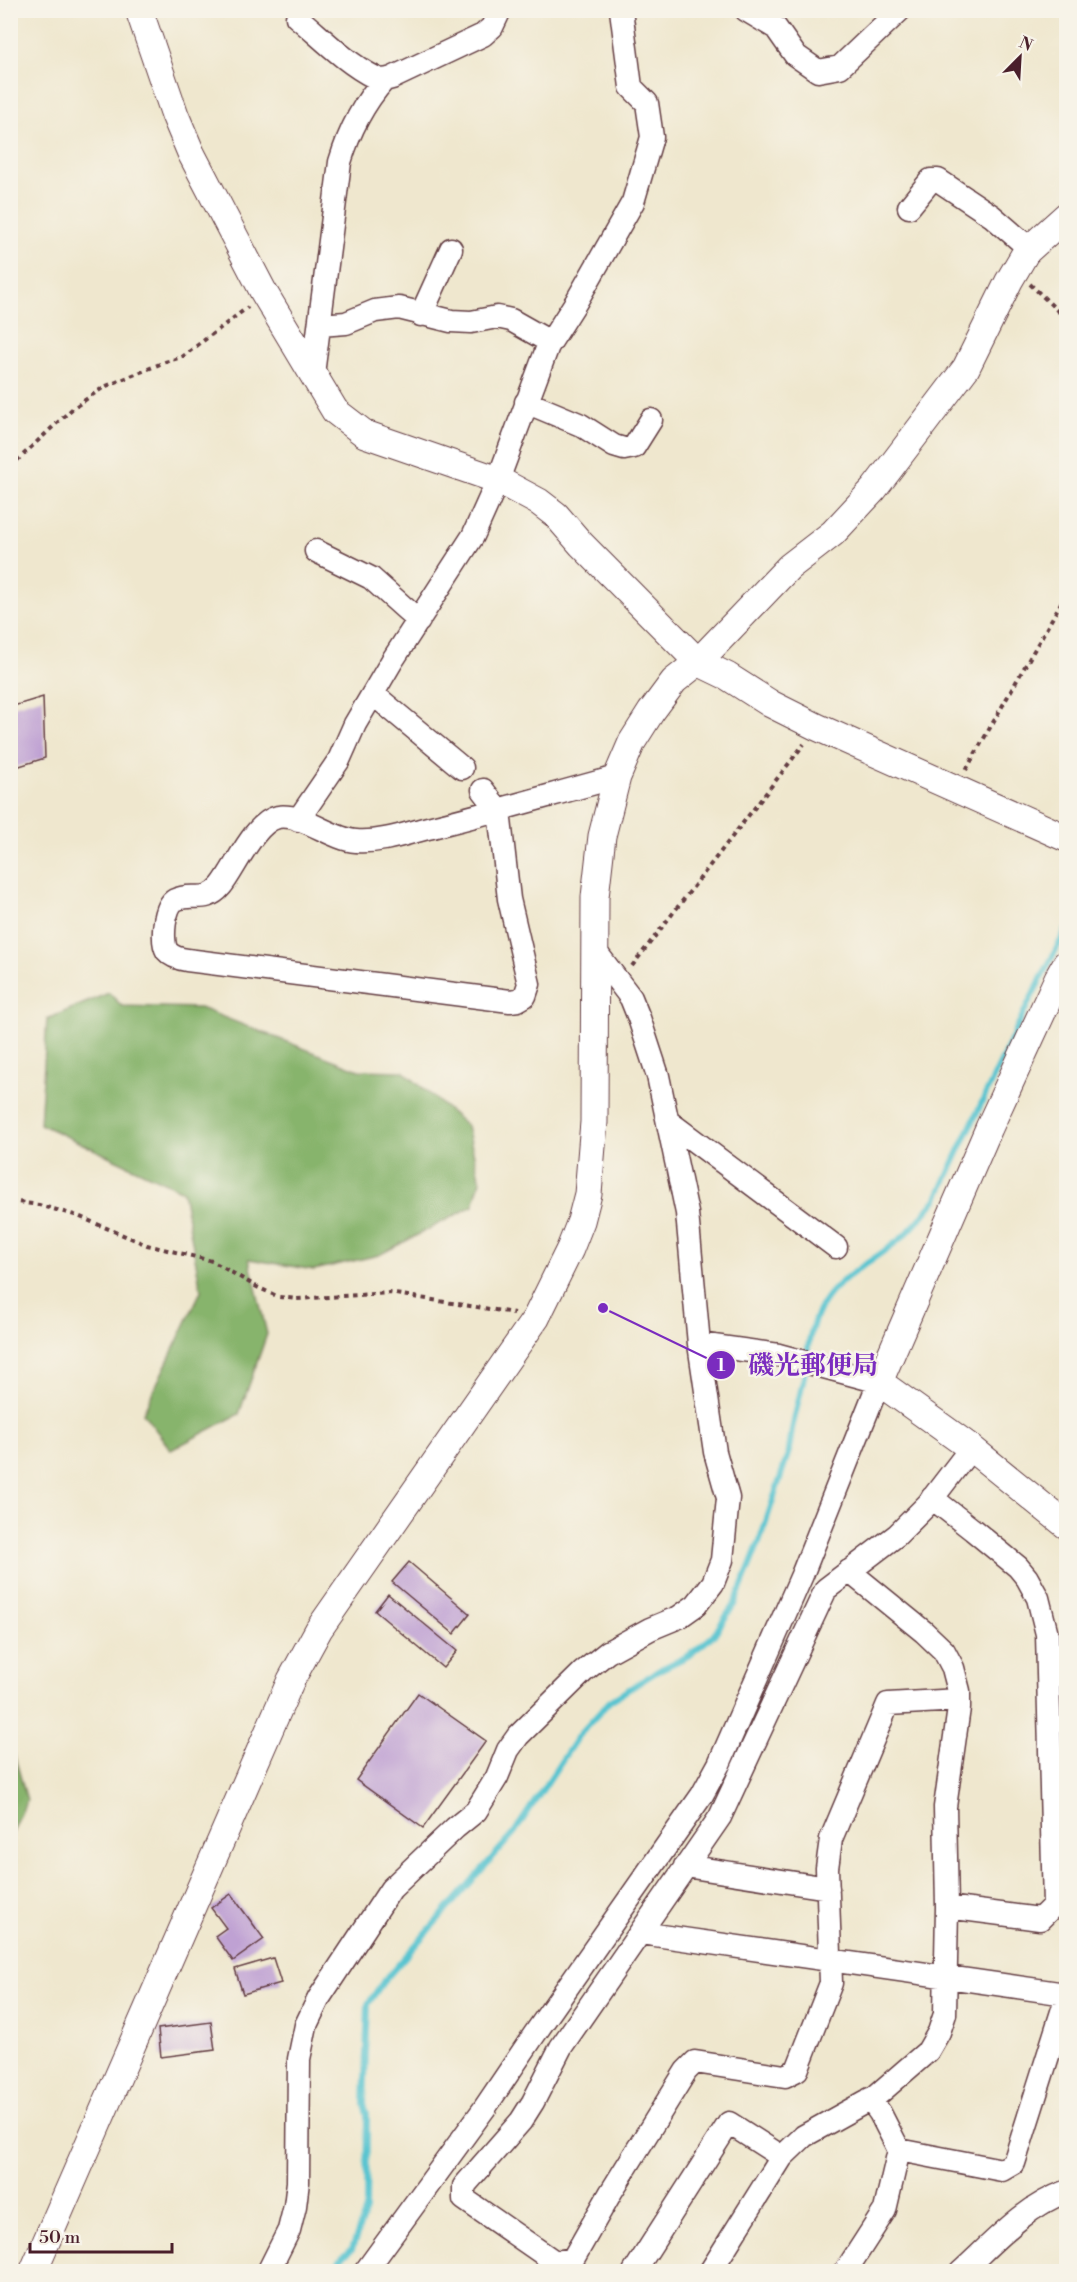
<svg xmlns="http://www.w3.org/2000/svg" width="1077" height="2282" viewBox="0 0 1077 2282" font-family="'Libre Bodoni','Noto Serif JP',serif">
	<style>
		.forest { fill: #87b46c; stroke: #686a4c; stroke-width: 1.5 }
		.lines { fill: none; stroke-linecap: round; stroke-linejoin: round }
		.stream { stroke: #58c4d0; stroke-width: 6 }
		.building { fill: #bfa1d3 }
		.minor-casing { stroke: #633d43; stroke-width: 25 }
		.tertiary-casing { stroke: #633d43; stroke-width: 29 }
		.path { stroke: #633d43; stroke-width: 4; stroke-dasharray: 4.5 4.5; stroke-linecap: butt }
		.minor { stroke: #fff; stroke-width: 22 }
		.tertiary { stroke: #fff; stroke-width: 27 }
		.leader { fill: none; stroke: #7b2cbf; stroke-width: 2 }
		.callout-dot { fill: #7b2cbf; stroke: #f7f3e8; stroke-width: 2 }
		.mark-label { font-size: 18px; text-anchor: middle; font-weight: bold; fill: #fff }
		.callout-label { font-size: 26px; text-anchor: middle; font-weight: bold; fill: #7b2cbf; stroke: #f7f3e8; stroke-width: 5; stroke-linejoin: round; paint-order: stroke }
	</style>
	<rect width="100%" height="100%" fill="#f7f3e8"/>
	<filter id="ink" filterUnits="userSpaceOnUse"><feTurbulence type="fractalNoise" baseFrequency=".0167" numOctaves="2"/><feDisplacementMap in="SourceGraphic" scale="12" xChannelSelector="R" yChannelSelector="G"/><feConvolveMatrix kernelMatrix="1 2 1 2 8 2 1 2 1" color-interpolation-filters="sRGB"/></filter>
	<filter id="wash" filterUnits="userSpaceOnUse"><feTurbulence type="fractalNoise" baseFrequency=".008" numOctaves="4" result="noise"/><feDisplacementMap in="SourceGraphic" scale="24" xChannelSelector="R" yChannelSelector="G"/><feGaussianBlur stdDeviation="1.35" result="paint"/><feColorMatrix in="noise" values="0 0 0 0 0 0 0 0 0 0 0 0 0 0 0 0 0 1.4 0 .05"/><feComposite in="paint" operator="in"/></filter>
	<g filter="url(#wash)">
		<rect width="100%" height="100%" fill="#efe7ce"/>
		<path class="forest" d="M109,993L122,1006L200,1008L359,1070L403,1071L467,1126L480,1181L473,1206L379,1255L314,1270L249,1259L267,1334L239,1414L171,1450L143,1413L201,1291L183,1191L40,1124L47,1019Z
			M11,1744L27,1800L11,1836H10Z"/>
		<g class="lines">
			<path class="stream" d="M807,1357C813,1286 849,1279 899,1240C913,1229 924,1214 936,1200L1028,1004L1066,930
				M332,2272L344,2255L352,2249L366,2210L367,2114L364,2104L368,2004L383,1982L514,1833L578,1736L610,1701L661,1669L688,1656L713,1636L735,1603L760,1540L789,1451L792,1429L806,1368"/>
		</g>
		<g id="blocks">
			<path class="building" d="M43,697L45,758L10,769V707Z
				M409,1562L470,1614L454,1634L392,1582Z
				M388,1594L457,1651L443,1668L375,1611Z
				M418,1693L486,1741L423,1828L356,1780Z
				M231,1894L264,1939L233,1961L215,1936L226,1928L211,1908Z
				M273,1958L281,1983L243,1994L235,1969Z
				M211,2022L215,2050L161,2057L158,2029Z"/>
		</g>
	</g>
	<g filter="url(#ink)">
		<use href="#blocks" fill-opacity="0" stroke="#633d43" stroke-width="1.5"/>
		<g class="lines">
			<g class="minor-casing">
				<path id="minor" d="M746,10L776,28L795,55L818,71L840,67L900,10
					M297,17C321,37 346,63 374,77C380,81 385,80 392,78L483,35L492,27L500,10
					M909,207L931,180H938L992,216L1030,249
					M421,315L451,249
					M320,325L346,323L375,311L399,308L451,321L471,322L497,317L511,320L550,342
					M313,374L340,162C349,132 363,104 384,80
					M526,402L581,425L614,446L624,449L634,447L651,420
					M316,551L371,578L419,621
					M373,694L462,768
					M483,790L499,811L509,899L529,984L525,996L518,1000L510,1001L187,960C180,959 172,957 167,951C161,941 164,906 175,900C192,891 205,905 221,886C235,869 254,822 278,817C302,813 331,839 356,841C383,843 410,832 436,826C497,811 557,793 617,777
					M298,820L339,760L355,724L392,661L473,536L498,480L548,346L576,302L633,202L652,137L647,103L631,87L621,10
					M669,1122L836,1247
					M932,1498L973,1530L1018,1567L1027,1578L1038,1598L1047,1634L1054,1905L1040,1919L947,1907
					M959,1700L888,1704L831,1839L827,1868L831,1983L797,2070L785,2076L695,2062L686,2071L611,2192L573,2259L555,2262L464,2199V2186L521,2121L533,2102L561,2047L720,1817L826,1589L897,1535L928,1504L971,1448
					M685,1866L828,1888
					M641,1933L1066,1994
					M899,2150L1002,2170L1014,2163L1066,1999
					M268,2272L289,2230L295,2206L298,2182L299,2059L306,2025L319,1998L391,1889L455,1828L476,1811L497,1777L508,1750L518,1736L583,1672L608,1652L650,1629L679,1617L696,1605L713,1583L722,1560L728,1498L715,1452L699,1344L687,1213L658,1076L639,1018L631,998L596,952
					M365,2272L484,2109L534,2035L702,1795L719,1764L802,1575L879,1382L779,1355L699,1344
					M634,2272L729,2123L782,2157
					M710,2272L782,2157L804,2136L876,2096L928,2051L939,2032L945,2014L947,1907L945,1807L959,1708V1691L953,1668L944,1651L924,1632L849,1571
					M845,2272L885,2210L899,2150L880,2113L870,2099
					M961,2272C993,2243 1025,2206 1066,2192"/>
			</g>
			<g class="tertiary-casing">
				<path id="tertiary" d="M139,10L175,115L191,153L263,291L335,411L365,434L498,480L539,502L556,515L581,544L698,662L727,676L771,704L817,727L1066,838
					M1066,964L1058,978L989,1128L879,1382L971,1448L1066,1525
					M33,2272L291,1680L319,1629L536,1318L570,1249L581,1221L588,1194L594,1122L595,897L602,836L617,777L632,742L651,712L674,681L698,662L789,567L833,533L874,489L966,368L1009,281L1026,252L1066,216"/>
			</g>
			<path class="path" d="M1030,284L1066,319
				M10,467L72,409L104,387L165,362L182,357L248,307
				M966,770L1066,594
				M632,966L804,744
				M10,1201L39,1205L78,1216L147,1245L212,1261L257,1287L279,1297L297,1299L389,1293L514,1313"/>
			<use href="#minor" class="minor"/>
			<use href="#tertiary" class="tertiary"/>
		</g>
	</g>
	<path class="leader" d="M603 1308L721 1365"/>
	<g class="callout-dot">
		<circle cx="603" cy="1308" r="6"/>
		<circle cx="721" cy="1365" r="15"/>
	</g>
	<g class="mark-label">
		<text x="721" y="1371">1</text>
	</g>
	<g class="callout-label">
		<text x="813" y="1374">磯光郵便局</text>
	</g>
	<rect width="1077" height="2282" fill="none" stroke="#f7f3e8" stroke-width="36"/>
	<g transform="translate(1020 57) rotate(24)" stroke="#f7f3e8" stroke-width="4.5" paint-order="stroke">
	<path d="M0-4.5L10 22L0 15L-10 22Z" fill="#4a1f2b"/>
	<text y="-9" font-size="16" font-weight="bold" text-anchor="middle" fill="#4a1f2b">N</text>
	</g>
	<path d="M30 2243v9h142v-9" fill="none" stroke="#4a1f2b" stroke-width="3"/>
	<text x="39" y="2243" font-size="18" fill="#4a1f2b" stroke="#f7f3e8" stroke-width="4.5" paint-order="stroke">50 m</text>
</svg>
